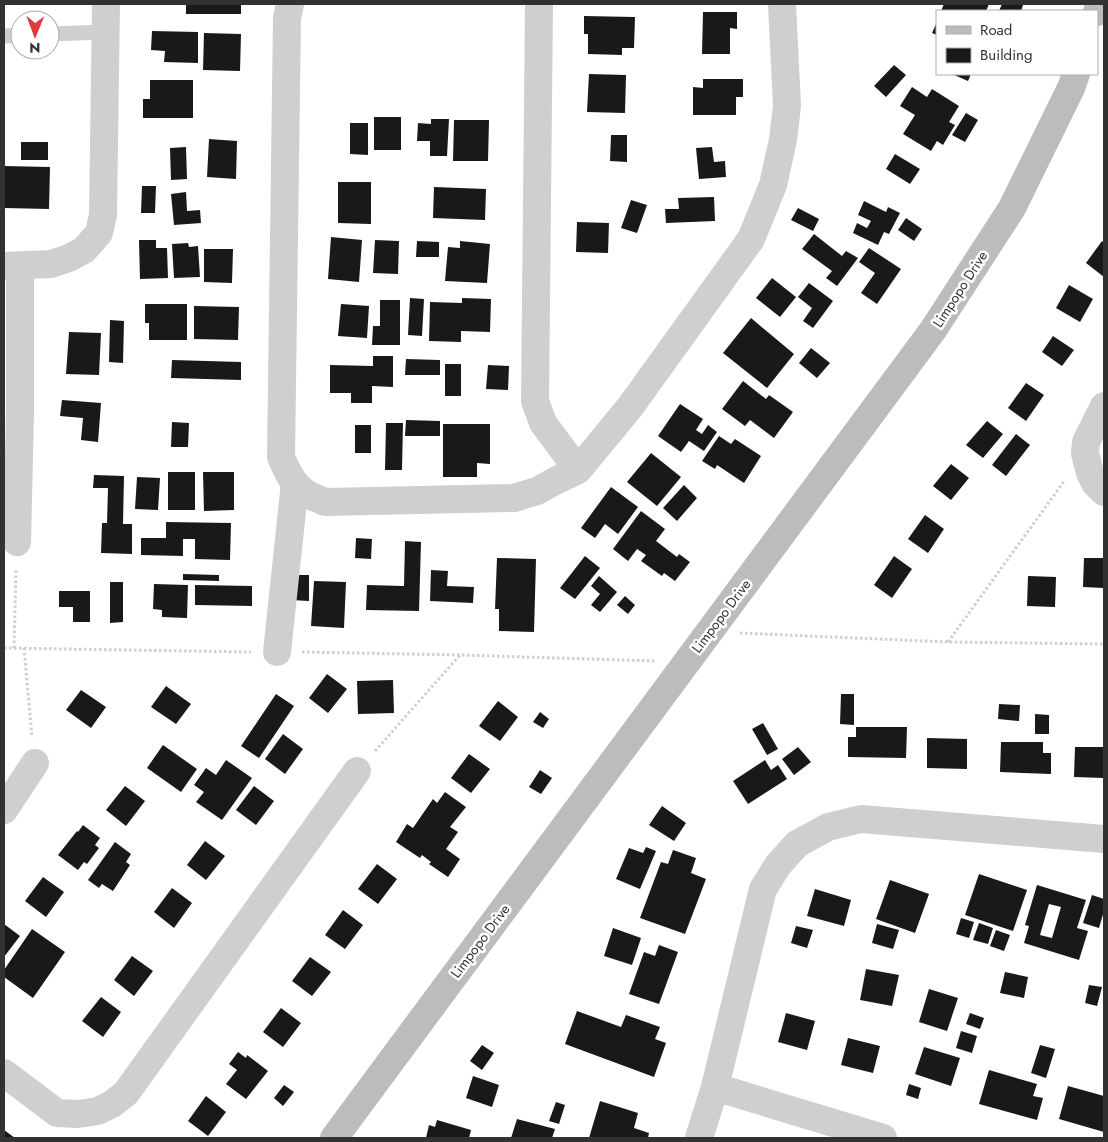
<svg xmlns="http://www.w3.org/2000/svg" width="1108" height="1142" viewBox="0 0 1108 1142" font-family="Jost,sans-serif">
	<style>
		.building { fill: #191919; fill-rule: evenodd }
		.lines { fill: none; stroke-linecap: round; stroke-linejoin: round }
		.path { stroke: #cfcfcf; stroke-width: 3; stroke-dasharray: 2.5 2.5; stroke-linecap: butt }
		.lane { stroke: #cfcfcf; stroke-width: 15 }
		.street { stroke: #cfcfcf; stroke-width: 28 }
		.secondary { stroke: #bcbcbc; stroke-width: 28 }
		.labels { text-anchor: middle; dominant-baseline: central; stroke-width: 5; stroke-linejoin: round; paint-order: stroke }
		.street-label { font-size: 14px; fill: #323232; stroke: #fff }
	</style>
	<rect width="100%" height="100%" fill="#fff"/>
	<path class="building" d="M186,4H241V14H186Z
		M944,4H989L986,11H941Z
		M1002,4H1019L1023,5L1021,11H999Z
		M703,12H737V29L730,28V54H702Z
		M584,16L635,17L634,48H622V55L588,54V34H584Z
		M937,22V35L932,33Z
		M152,31L198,32V63L164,62L165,51L151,50Z
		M204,33L241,34L240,71L203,70Z
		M894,65L906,75L886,97L874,86Z
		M589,74L626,75L625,113L587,112Z
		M952,74H971L968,81Z
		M703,79H743V97H736V115H693V87L703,88Z
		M150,80H193V118H143V99H150Z
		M912,87L927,97L932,89L959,106L949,122L955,125L943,145L937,141L931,151L903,134L915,115L900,106Z
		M966,113L978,120L965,142L952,135Z
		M374,117H401V150H374Z
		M431,119H449L447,156H430V141H417L418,123L431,124Z
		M454,120H489L488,161H453Z
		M350,123H368V155L350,154Z
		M611,135H627V162L610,161Z
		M209,139L237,141L236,179L207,177Z
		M21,142H48V160H21Z
		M186,147L187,179L171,180L170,148Z
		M712,147L714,162L725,161L726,177L699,179L696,148Z
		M895,154L920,169L910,184L886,169Z
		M4,166L50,167L49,209L4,208Z
		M338,182H371V224L338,223Z
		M142,186H156L155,213H141Z
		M434,187L486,189L485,220L433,218Z
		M186,192L187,211L200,210L201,223L174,225L171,194Z
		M714,197L715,221L666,223L665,209H679L678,198Z
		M631,200L647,205L637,233L621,228Z
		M864,201L886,212L888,207L900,213L889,234L884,232L878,245L853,233L857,223L867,228L871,221L858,215Z
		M798,208L819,219L813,231L791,220Z
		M906,218L922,229L914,241L898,230Z
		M577,222L609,223L608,253L576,252Z
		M814,234L842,256L846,251L858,258L837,286L826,278L832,271L802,249Z
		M331,237L362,240L359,282L328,279Z
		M139,240H156V248H167L168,278L140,279Z
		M375,240L399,241L398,274L373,273Z
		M417,241L439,242V257H416Z
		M460,241L490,244L487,283L445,281L448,247L460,248Z
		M1102,241L1104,243V277L1086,263Z
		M188,243L189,247L198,246L200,277L174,278L172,244Z
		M869,248L901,269L877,304L861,293L875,273L859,262Z
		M204,249H233L232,283L204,282Z
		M772,278L796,297L780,317L756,298Z
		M809,283L833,301L813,328L803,321L812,308L798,297Z
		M1069,285L1093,299L1080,322L1056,308Z
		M410,298L424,299L422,336L408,335Z
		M462,298L491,299L490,332L461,331V342L429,341L430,302L462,303Z
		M380,300H400V345H372L373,326H380Z
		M145,304H187V340H149V323H145Z
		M341,304L369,306L367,338L338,336Z
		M194,306L239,307L238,340L194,339Z
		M751,318L794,354L767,388L723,353Z
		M110,320L124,321L123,363L109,362Z
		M69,332L101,333L99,375L66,374Z
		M1053,336L1074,350L1062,366L1042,352Z
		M811,348L830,363L817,378L799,363Z
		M373,356H393V387L372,386V403H351V393H330V365L373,366Z
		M406,359L440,360V375H405Z
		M172,360L241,362V380L171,378Z
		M445,364H461V396H445Z
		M488,365L509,366L508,390L486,389Z
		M743,381L766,399L769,395L793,412L774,438L750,420L745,426L722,409Z
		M1026,383L1044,395L1026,421L1008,408Z
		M62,400L101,403L98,442L81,440L83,418L60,416Z
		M680,404L703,419L696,430L702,434L708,425L717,432L704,451L689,441L681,452L658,436Z
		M406,420L440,421V436H405Z
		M987,421L1003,434L983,458L966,445Z
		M172,422L189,423L188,447H171Z
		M386,423H403L402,470H385Z
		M443,424H490V464L477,463V477H443Z
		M355,425H371V453H355Z
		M1016,434L1030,445L1006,476L992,465Z
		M719,436L731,444L735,439L761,456L744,483L717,465L715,469L702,461Z
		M651,453L681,477L657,506L627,482Z
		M951,464L969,478L951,500L933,486Z
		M168,472H195V510H168Z
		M203,472H234V510L204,511Z
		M94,475L124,476L123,524H132V554L101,553L102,523H107L108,488H93Z
		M137,477L160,478L158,510L135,509Z
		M684,485L697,498L677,521L663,508Z
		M611,487L638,507L618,534L605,524L595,538L581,528Z
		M641,511L665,529L656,541L677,557L679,554L690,562L675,581L664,573L662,576L641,561L646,555L637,549L628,561L613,549Z
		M925,515L944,529L928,553L908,539Z
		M166,522L231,523L230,560L195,559V539H183V556L141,555V538H166Z
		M356,538L372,539L371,559L355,558Z
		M405,541L421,542L419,611L366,610L367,585L404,586Z
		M585,556L600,568L575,599L560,588Z
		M894,556L912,569L892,598L874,585Z
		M497,558L536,559L534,632L499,631V609H495Z
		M1084,558H1104V588L1083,587Z
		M431,570L448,571L447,586L474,587L473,603L430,601Z
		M183,574L219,575V581L183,580Z
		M292,575H309V601L291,600Z
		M599,576L617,592L600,612L591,605L600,594L591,586Z
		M1028,576L1056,577L1055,607L1027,606Z
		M314,581L346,582L344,628L311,626Z
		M110,582H123V622L110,623Z
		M154,584L188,585L187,618L162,617V610L153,609Z
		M195,585L252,586V606L195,605Z
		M59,591H90V622H73V607H59Z
		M625,596L635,605L628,614L617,605Z
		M327,674L347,689L328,713L309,698Z
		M393,680L394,713L358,714L357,681Z
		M166,686L191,704L176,724L151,707Z
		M81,690L106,707L91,728L66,710Z
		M276,694L294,706L259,758L241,746Z
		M841,694H854V725L840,724Z
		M498,701L518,717L500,741L479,726Z
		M999,704L1020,705L1019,721L998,719Z
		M540,712L549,719L543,728L533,722Z
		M1035,714L1049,715V734H1035Z
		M763,723L778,749L767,755L752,729Z
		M856,727H907L906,758L848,757V737H856Z
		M283,734L303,749L285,774L265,759Z
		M927,738L967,739V769L927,768Z
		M1001,742H1043V753H1051V774L1000,772Z
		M163,745L197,769L181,792L147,768Z
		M798,747L811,762L794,775L782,759Z
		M1075,747H1104V778L1074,777Z
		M469,754L490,769L471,793L451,778Z
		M226,760L252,778L222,820L196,802L204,792L194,785L206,768L216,775Z
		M765,760L771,770L778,765L787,779L748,804L733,781Z
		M540,770L552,778L541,794L529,787Z
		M125,786L145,801L126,826L106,810Z
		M254,786L274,801L256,825L236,810Z
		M445,792L466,807L450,827L458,832L446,849L460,859L448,877L429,864L431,862L422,855L420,858L396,842L407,824L413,828L433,799L437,803Z
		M662,806L686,823L674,841L649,825Z
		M83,825L100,838L95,845L99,848L87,864L84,862L78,870L58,855L77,831L78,832Z
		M205,841L225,856L206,880L187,865Z
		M115,842L131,854L126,862L130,865L113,891L102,884L99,888L88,880Z
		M646,847L656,851L640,889L616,879L629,848L643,853Z
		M673,850L696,858L691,873L706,879L685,934L640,918L661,862L668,864Z
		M377,864L397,879L378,904L358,889Z
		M979,874L1027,890L1013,931L965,915Z
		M43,877L64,892L46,917L25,901Z
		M890,880L929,894L915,933L876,919Z
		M1037,885L1086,900L1077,928L1088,931L1079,960L1024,943L1029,926L1025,925ZM1049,904L1061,907L1052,938L1040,935Z
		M172,888L192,903L174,928L154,912Z
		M815,889L851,900L844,926L807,916Z
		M1092,895L1104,899V911L1099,928L1083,923Z
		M343,910L363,925L345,949L325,935Z
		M961,918L974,922L969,938L956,934Z
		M979,923L993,928L988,944L973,940Z
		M4,924L20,936L4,957Z
		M877,924L899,930L893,949L872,943Z
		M796,926L813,930L807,948L791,943Z
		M613,928L641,938L632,965L604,956Z
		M32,929L65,952L33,998L4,977V970Z
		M996,930L1010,935L1004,951L990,946Z
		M659,945L678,952L659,1004L629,994L644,952L655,956Z
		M132,956L153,971L134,996L114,980Z
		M310,957L331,972L312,996L292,981Z
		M866,969L899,975L892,1006L860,1000Z
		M1005,972L1028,977L1024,998L1000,993Z
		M1089,985L1102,987L1097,1006L1085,1003Z
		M929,989L958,998L947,1031L919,1022Z
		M101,997L121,1012L103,1037L82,1021Z
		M281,1008L301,1023L283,1047L263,1032Z
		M577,1011L621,1027L626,1015L660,1027L655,1039L666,1043L654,1077L565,1044Z
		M786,1013L815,1021L807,1050L778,1042Z
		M970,1013L984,1018L980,1029L966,1024Z
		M961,1031L977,1036L972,1053L956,1048Z
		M848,1038L880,1046L873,1073L841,1065Z
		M482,1045L494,1053L482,1070L470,1061Z
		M1040,1045L1055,1049L1046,1078L1031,1073Z
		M924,1047L960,1058L951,1086L915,1074Z
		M238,1052L246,1058L247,1055L268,1071L246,1099L226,1084L237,1070L229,1064Z
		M989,1070L1037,1084L1033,1096L1043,1098L1037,1120L979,1104Z
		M473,1076L499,1085L492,1107L466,1098Z
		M909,1084L921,1088L918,1099L906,1095Z
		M284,1085L294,1092L283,1106L274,1098Z
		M1068,1086L1104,1096V1132L1059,1119Z
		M206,1096L226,1112L208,1136L188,1121Z
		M600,1101L638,1113L634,1128L649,1133L648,1138H589Z
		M556,1102L565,1105L559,1124L549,1121Z
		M517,1119L555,1129L552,1138H511Z
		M437,1120L471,1130L469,1138H426L429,1125L435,1127Z
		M4,1130L15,1138H4Z"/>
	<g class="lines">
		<path class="path" d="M740,633L948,642L1104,644
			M948,642L1065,480
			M4,648L251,652
			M14,648L16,568
			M24,648L32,738
			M302,652L461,655L654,661
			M375,751L460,655"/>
		<path class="lane" d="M50,34L106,32
			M4,36L20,35"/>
		<path class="street" d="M290,4L287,18L281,457C287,471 293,485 306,493C311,497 319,499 325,502L514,498L537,491L557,480L578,470L630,407L751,239L773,185L783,140L787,106L782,4
			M539,4L535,401L543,423L578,470
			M4,266L51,264L69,258L84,250L99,233L103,215L106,4
			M1104,406L1086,442L1085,453L1090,473L1095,483L1104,492
			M17,542L20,413V266
			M277,652L295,483
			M4,810L35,763
			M4,1073L57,1113L78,1114L98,1111L112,1104L126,1093L357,771
			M715,1087L883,1138
			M699,1138L715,1087L763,889L778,865L797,844L828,827L861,819L1104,839"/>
		<path class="secondary" d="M1097,12L1099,4
			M334,1138L933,330L1012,208L1071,88L1076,74"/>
	</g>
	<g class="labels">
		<g class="street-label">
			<text transform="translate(960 289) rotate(-57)">Limpopo Drive</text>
			<text transform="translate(721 616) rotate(-53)">Limpopo Drive</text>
			<text transform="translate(480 941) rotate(-53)">Limpopo Drive</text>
		</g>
	</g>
	<rect width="1108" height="1142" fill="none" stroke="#323232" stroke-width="10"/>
	<rect x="936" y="10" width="162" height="65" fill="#ffffff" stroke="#adadad"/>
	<rect x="946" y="26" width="25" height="8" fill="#bcbcbc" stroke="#adadad"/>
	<text x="980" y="35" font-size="15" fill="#323232">Road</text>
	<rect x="946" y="48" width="25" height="15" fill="#191919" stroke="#adadad"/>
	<text x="980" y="60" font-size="15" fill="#323232">Building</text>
	<g transform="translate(35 35) rotate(181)"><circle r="24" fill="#ffffff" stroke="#adadad"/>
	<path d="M0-4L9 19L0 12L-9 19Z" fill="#e6383f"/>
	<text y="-8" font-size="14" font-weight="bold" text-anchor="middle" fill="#323232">N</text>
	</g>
</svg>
